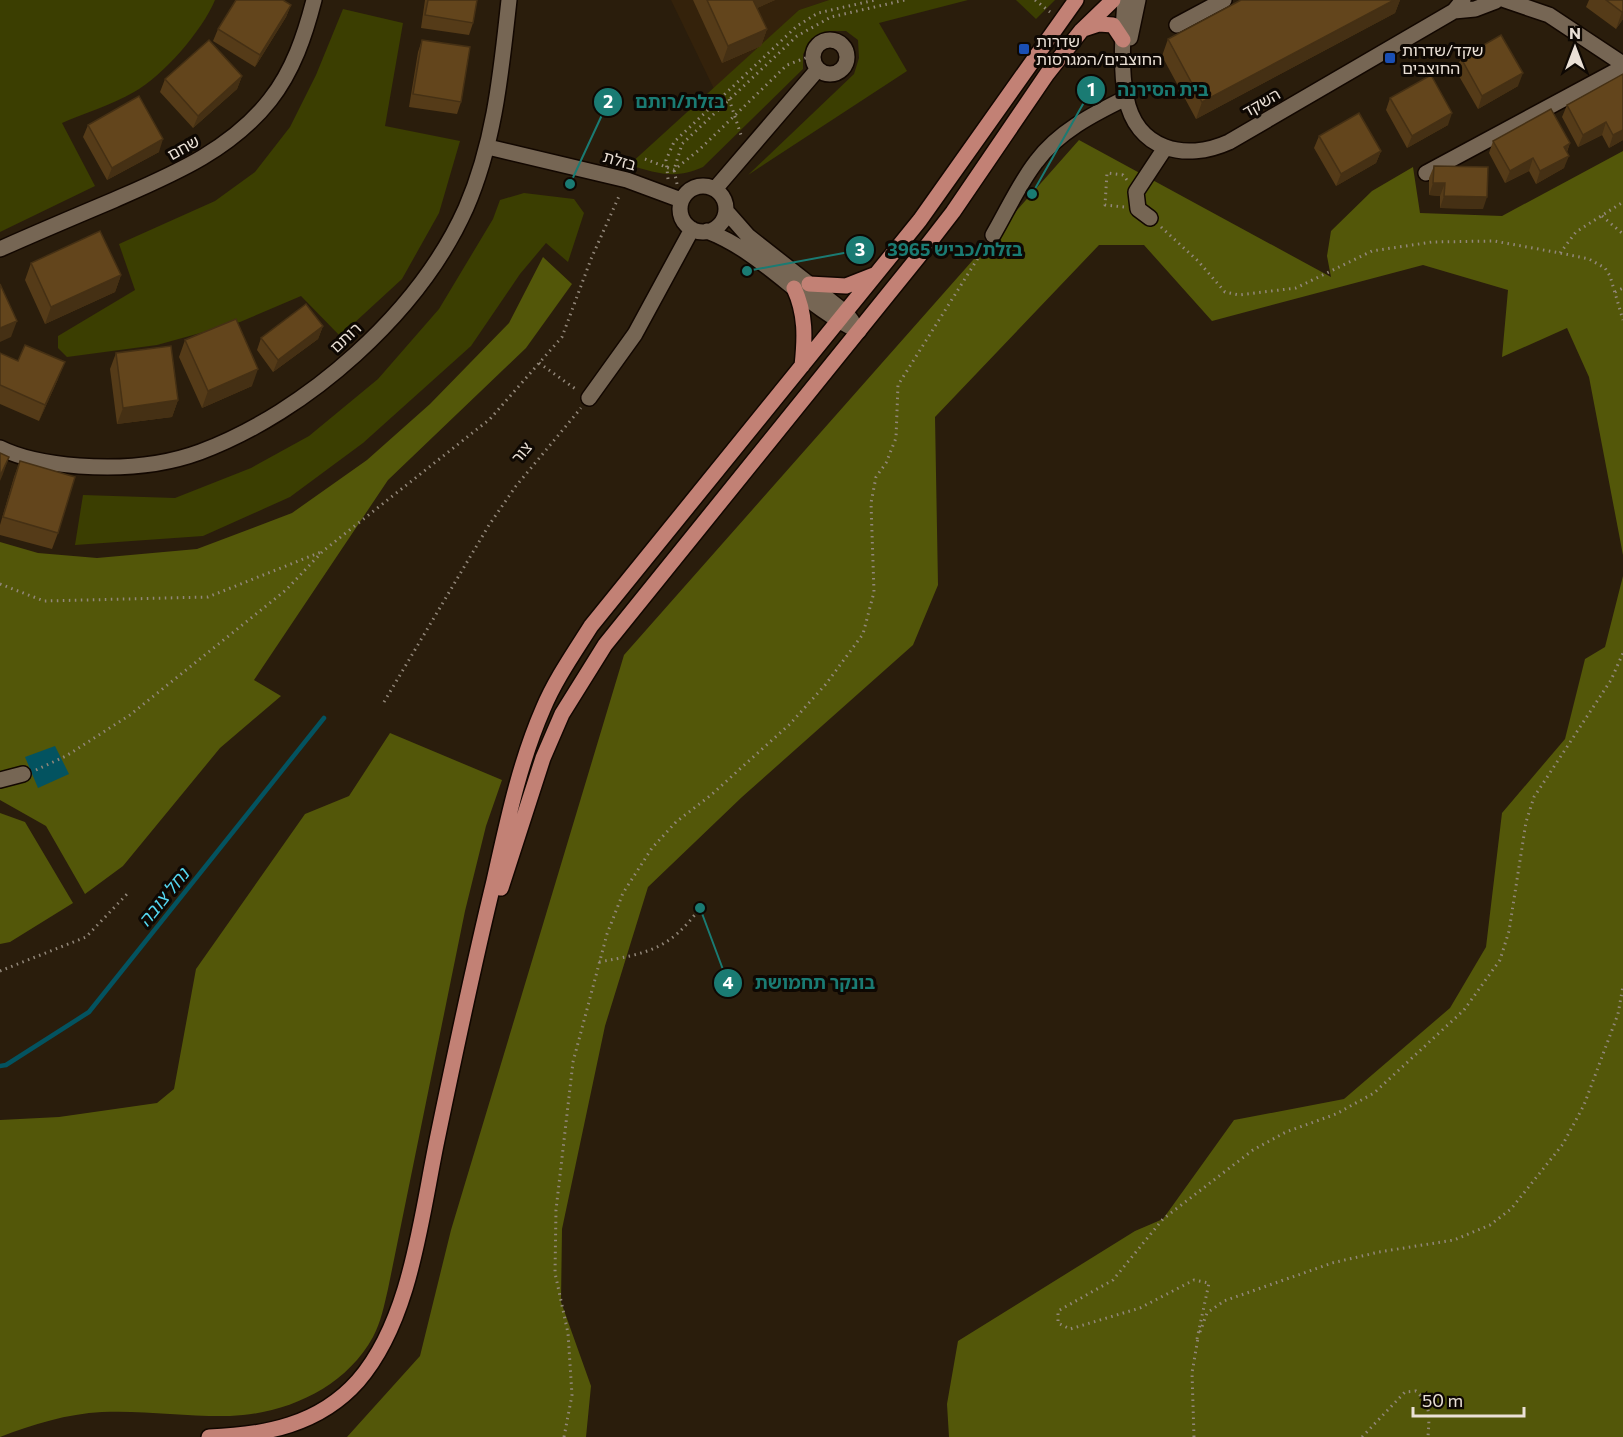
<svg xmlns="http://www.w3.org/2000/svg" width="1623" height="1437" viewBox="0 0 1623 1437" font-family="Commissioner,'Noto Sans Hebrew',sans-serif">
	<style>
		.built { fill: #34220b }
		.green { fill: #3b3e01 }
		.forest { fill: #535709 }
		.water { fill: #035360 }
		.lines { fill: none; stroke-linecap: round; stroke-linejoin: round }
		.stream { stroke: #035360; stroke-width: 4.5 }
		.minor-casing { stroke: #120700; stroke-width: 18 }
		.major-casing { stroke: #120700; stroke-width: 18 }
		.path { stroke: #92877a; stroke-width: 3; stroke-dasharray: 1.5 4.5; stroke-linecap: butt }
		.minor { stroke: #766654; stroke-width: 15 }
		.major { stroke: #c28175; stroke-width: 15 }
		.wall { fill: #553b18 }
		.shaded-wall { fill: #453014 }
		.building { fill: #63451c; stroke: #453014; stroke-width: 1.5 }
		.transit-dot { fill: #1a4fb4; stroke: #0e0803; stroke-width: 2 }
		.labels { text-anchor: middle; dominant-baseline: central; stroke-width: 6; stroke-linejoin: round; paint-order: stroke }
		.poi-label { font-size: 16px; fill: #eae0d6; stroke: #0e0803; text-anchor: start }
		.street-label { font-size: 16px; fill: #eae0d6; stroke: #0e0803 }
		.water-label { font-size: 18px; font-style: italic; fill: #54d6ef; stroke: #0e0803 }
		.leader { fill: none; stroke: #1a7b73; stroke-width: 2 }
		.callout-dot { fill: #1a7b73; stroke: #0e0803; stroke-width: 2 }
		.mark-label { font-size: 18px; text-anchor: middle; font-weight: bold; fill: #fff }
		.callout-label { font-size: 18px; text-anchor: middle; font-weight: bold; fill: #1a7b73; stroke: #0e0803; stroke-width: 6; stroke-linejoin: round; paint-order: stroke }
	</style>
	<rect width="100%" height="100%" fill="#2a1d0c"/>
	<path class="built" d="M671,0H829L799,10L714,89Z"/>
	<path class="green" d="M0,0H215C202,31 163,76 134,92C111,105 85,113 62,123L95,186L0,232Z
		M829,0H968L879,23L907,71L748,175L854,74L859,58L858,40L846,31H831L815,40L803,54V69L703,167C675,180 657,173 629,165L799,10Z
		M1016,0H1055L1036,19Z
		M343,9L403,23L385,126L460,141L439,213L402,279L340,336L301,296L240,322L157,345L67,357L58,348V336L135,290L119,244L215,201L255,172L290,127L316,75Z
		M524,193L574,199L584,213L568,262L546,243L520,274L471,346L363,443L290,497L203,536L75,545L83,495L175,498L251,468L309,436L378,379L439,309L493,219L500,200Z"/>
	<path class="forest" d="M1079,140L1331,277L1327,256L1331,231L1372,191L1413,167L1420,213L1502,216L1623,151V555L1589,377L1567,328L1502,357L1508,290L1423,265L1212,321L1144,245H1099L935,417L938,585L913,645L742,797L648,887L605,1026L562,1229L561,1302L591,1386L586,1437H347L420,1356L451,1230L624,655Z
		M543,257L572,284L526,348L388,480L254,680L281,696L220,748L123,866L85,894L46,826L0,800V542L38,553L97,558L197,549L292,513L367,460L430,404L509,323Z
		M1623,576V1437H949L947,1404L958,1341L1135,1231L1163,1219L1234,1120L1344,1099L1450,1008L1486,947L1502,813L1565,739L1585,659L1605,647Z
		M390,733L502,780L486,826L465,911L388,1289C384,1306 381,1322 373,1337C345,1388 286,1414 230,1416C188,1417 145,1410 102,1412C67,1414 33,1424 0,1437V1120L59,1117L157,1103L174,1089L196,969L305,814L349,796Z
		M0,813L25,822L73,903L10,942L0,944Z"/>
	<path class="water" d="M55,746L69,774L38,788L25,757Z"/>
	<g class="lines">
		<path class="stream" d="M0,1066L6,1065L89,1012L324,718"/>
		<g class="minor-casing">
			<path id="minor" d="M1125,0C1123,28 1120,69 1126,97C1136,150 1185,162 1229,142L1454,11L1463,0
				M1505,0L1549,15L1623,64
				M1454,11L1475,9L1496,1
				M1177,25L1224,0
				M1130,38L1138,0
				M813 57a17 17 0 1 1 34 0a17 17 0 1 1-34 0Z
				M488,147L627,180L681,200
				M1426,173L1623,67
				M680 209a23 23 0 1 1 46 0a23 23 0 1 1-46 0Z
				M715,189L818,69
				M726,211L748,236L846,313L852,321
				M1150,218L1138,209L1136,192L1165,148
				M707,231C765,253 803,306 859,331
				M993,235C1007,211 1019,184 1036,162C1058,132 1093,114 1126,98
				M0,249C38,232 76,216 114,200C171,175 230,151 270,100C293,71 305,35 314,0
				M589,398L635,334L692,229
				M0,448C24,460 53,464 79,466C119,469 162,466 200,452C307,412 419,313 466,208C495,141 501,72 509,0
				M0,780L23,774"/>
		</g>
		<g class="major-casing">
			<path id="major" d="M1084,29L1099,24L1113,25L1123,40
				M809,284L846,286L874,275
				M794,288C806,314 805,338 802,366
				M501,888L543,758L562,714L605,645L919,256L953,212L1047,74L1081,31L1113,0
				M209,1437C265,1435 319,1425 358,1381C411,1320 421,1217 437,1140C455,1053 473,967 494,881C507,823 519,764 543,709C555,680 574,653 591,626L920,220L1076,0"/>
		</g>
		<path class="path" d="M1035,0L1050,12
			M729,99L742,138
			M645,159L674,170L699,150L787,65L808,57
			M668,179L666,160L674,142L797,26L818,13L875,0
			M677,184L674,170L682,144L797,36L831,17L905,0
			M1124,207L1105,205L1107,173L1123,175L1127,180
			M1602,216L1623,234
			M1161,227L1198,261L1225,292L1239,295L1296,288L1372,251L1432,242L1494,241L1560,253L1589,259L1605,268L1610,276L1623,320
			M1560,253L1576,232L1623,202
			M1615,292L1623,288
			M539,363L577,390
			M0,584L44,601L208,597L321,552
			M384,702L489,525L516,486L581,408
			M36,770L66,756L130,715L286,590L323,551L490,419L562,337L591,259L620,194
			M599,962C648,953 669,950 700,908
			M0,971L86,937L129,892
			M1200,1332L1207,1313L1224,1301L1332,1263L1379,1252L1454,1240L1490,1225L1511,1209L1563,1144L1584,1105L1618,1014L1623,986
			M1197,1339L1209,1283L1194,1280L1140,1308L1070,1329L1058,1323V1311L1113,1280L1163,1219L1253,1150L1286,1132L1336,1114L1374,1093L1464,1010L1500,960L1509,931L1526,822L1534,797L1611,680L1623,653
			M564,1437L572,1395L568,1333L555,1273L556,1210L573,1062L607,934L623,893L652,848L676,822L711,795L790,724L826,684L863,634L874,592L871,503L876,477L886,463L896,438L898,385L985,247
			M1194,1437L1192,1373L1198,1338
			M1362,1437L1405,1392L1416,1391C1432,1405 1429,1418 1428,1437"/>
		<use href="#minor" class="minor"/>
		<use href="#major" class="major"/>
	</g>
	<path class="wall" d="M425,0H477L473,23L469,35L421,28Z
		M693,0H775L757,8L767,29L761,46L722,63Z
		M1241,0H1400L1395,13L1196,119L1162,56L1168,39Z
		M1589,0H1623V19L1616,29L1586,7Z
		M291,5L286,17L255,67L213,41L218,29Z
		M422,40L461,102L457,114L409,107L418,52Z
		M1461,58L1518,86L1478,109L1456,71Z
		M1623,74V140L1609,148L1602,135L1578,147L1562,117L1567,105Z
		M242,76L237,89L193,128L160,92L165,79Z
		M1390,98L1448,125L1407,148L1386,110Z
		M88,125L159,152L107,180L83,137Z
		M1319,136L1381,151L1376,163L1336,186L1314,148Z
		M1493,141L1570,143L1567,152L1564,168L1536,184L1529,171L1505,183L1489,153Z
		M1434,166L1483,209L1440,208V196L1429,195V178Z
		M31,263L121,275L115,292L45,324L25,280Z
		M323,326L318,339L273,372L257,350L261,338Z
		M185,340L252,386L202,408L179,357Z
		M0,353L58,379L39,421L0,404Z
		M116,353L178,400L172,417L117,424L110,369Z
		M20,461L58,533L52,549L0,535V525L14,477Z"/>
	<path class="shaded-wall" d="M751,0H775L746,13Z
		M1394,0H1400L1395,13L1196,119L1202,102Z
		M291,5L286,17L255,67L260,55Z
		M1623,11V19L1616,29L1622,12Z
		M767,29L761,46L722,63L728,46Z
		M1523,73L1518,86L1478,109L1482,96Z
		M242,76L237,89L193,128L198,116Z
		M1452,113L1448,125L1407,148L1412,136Z
		M1606,122L1602,135L1578,147L1583,135Z
		M1623,130V140L1609,148L1613,135Z
		M163,139L159,152L107,180L112,168Z
		M1570,143L1565,156L1564,147Z
		M1381,151L1376,163L1336,186L1341,174Z
		M1569,156L1564,168L1536,184L1540,171Z
		M1533,158L1529,171L1505,183L1510,171Z
		M1433,183H1445L1440,196L1429,195Z
		M1444,196L1487,197L1483,209L1440,208Z
		M121,275L115,292L45,324L51,307Z
		M17,321L11,337L0,342V328Z
		M323,326L318,339L273,372L278,360Z
		M65,362L58,379L39,421L45,405Z
		M258,369L252,386L202,408L208,391Z
		M178,400L172,417L117,424L123,408Z
		M9,457L3,474L0,481V476Z"/>
	<path class="building" d="M236,0H283L291,5L260,55L218,29Z
		M428,0H477L473,23L425,15Z
		M707,0H753L767,29L728,46Z
		M1241,0H1394L1202,102L1168,39Z
		M1606,0H1623V11L1622,12Z
		M1501,35L1523,73L1482,96L1461,58Z
		M209,40L242,76L198,116L165,79Z
		M422,40L470,47L461,102L413,94Z
		M1623,74V130L1613,135L1606,122L1583,135L1567,105Z
		M1431,75L1452,113L1412,136L1390,98Z
		M139,96L163,139L112,168L88,125Z
		M1551,109L1570,143L1564,147L1569,156L1540,171L1533,158L1510,171L1493,141Z
		M1359,113L1381,151L1341,174L1319,136Z
		M1434,166L1488,167L1487,197L1444,196L1445,183H1433Z
		M100,231L121,275L51,307L31,263Z
		M0,284L17,321L0,328Z
		M306,304L323,326L278,360L261,338Z
		M236,319L258,369L208,391L185,340Z
		M25,345L65,362L45,405L0,385V353L18,361Z
		M171,346L178,400L123,408L116,353Z
		M0,453L9,457L0,476Z
		M20,461L75,477L58,533L3,517Z"/>
	<g class="transit-dot">
		<rect x="1018" y="43" width="12" height="12" rx="3"/>
		<rect x="1384" y="52" width="12" height="12" rx="3"/>
	</g>
	<g class="labels">
		<g class="poi-label">
			<text x="1036" y="40">שדרות<tspan x="1036" dy="18">החוצבים/המגרסות</tspan></text>
			<text x="1402" y="49">שקד/שדרות<tspan x="1402" dy="18">החוצבים</tspan></text>
		</g>
		<g class="street-label">
			<text transform="translate(1261 102) rotate(-30)">השקד</text>
			<text transform="translate(183 147) rotate(-29)">שחם</text>
			<text transform="translate(620 160) rotate(16)">בזלת</text>
			<text transform="translate(345 337) rotate(-43)">רותם</text>
			<text transform="translate(521 452) rotate(-50)">צור</text>
		</g>
		<g class="water-label">
			<text transform="translate(163 897) rotate(-51)">נחל צובה</text>
		</g>
	</g>
	<path class="leader" d="M1032 194L1091 90M570 184L608 102M747 271L860 250M700 908L728 983"/>
	<g class="callout-dot">
		<circle cx="1032" cy="194" r="6"/>
		<circle cx="570" cy="184" r="6"/>
		<circle cx="747" cy="271" r="6"/>
		<circle cx="700" cy="908" r="6"/>
		<circle cx="1091" cy="90" r="15"/>
		<circle cx="608" cy="102" r="15"/>
		<circle cx="860" cy="250" r="15"/>
		<circle cx="728" cy="983" r="15"/>
	</g>
	<g class="mark-label">
		<text x="1091" y="96">1</text>
		<text x="608" y="108">2</text>
		<text x="860" y="256">3</text>
		<text x="728" y="989">4</text>
	</g>
	<g class="callout-label">
		<text x="1163" y="96">בית הסירנה</text>
		<text x="680" y="108">בזלת/רותם</text>
		<text x="955" y="256">בזלת/כביש 3965</text>
		<text x="815" y="989">בונקר תחמושת</text>
	</g>
	<g transform="translate(1575 48)" stroke="#0e0803" stroke-width="4.5" paint-order="stroke">
	<path d="M0-4.5L10 22L0 15L-10 22Z" fill="#eae0d6"/>
	<text y="-9" font-size="16" font-weight="bold" text-anchor="middle" fill="#eae0d6">N</text>
	</g>
	<path d="M1413 1407v9h111v-9" fill="none" stroke="#eae0d6" stroke-width="3"/>
	<text x="1422" y="1407" font-size="18" fill="#eae0d6" stroke="#0e0803" stroke-width="4.5" paint-order="stroke">50 m</text>
</svg>
